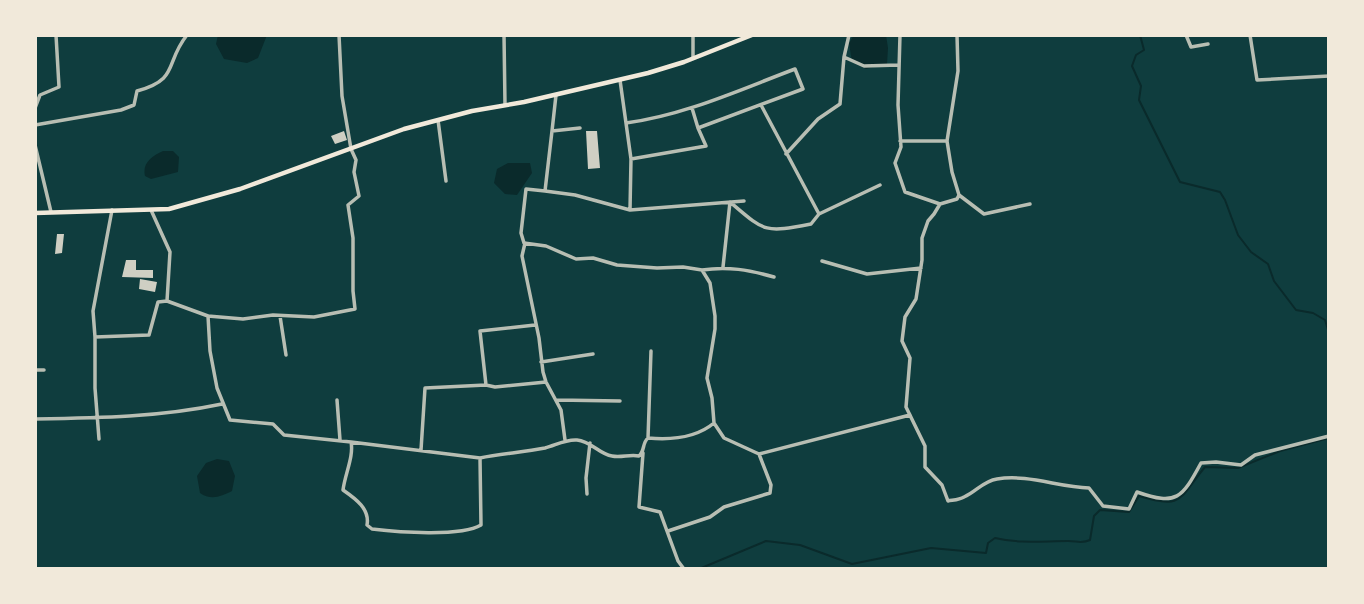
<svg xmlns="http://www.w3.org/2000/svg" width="1364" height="604" viewBox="0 0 1364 604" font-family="Bitter,serif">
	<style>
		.water { fill: #0a2a2b }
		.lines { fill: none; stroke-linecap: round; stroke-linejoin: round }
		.stream { stroke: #0a2a2b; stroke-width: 2 }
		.building { fill: #cfcfc3 }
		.minor { stroke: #b8beb3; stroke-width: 3.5 }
		.secondary { stroke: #f1e9da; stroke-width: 4.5 }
	</style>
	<rect width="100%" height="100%" fill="#0f3d3e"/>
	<path class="water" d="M218,35H267L258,58L247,63L224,59L216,44Z
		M854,35H886L888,48L887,64L866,69L852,62L849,43Z
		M163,151H173L179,157L178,172L151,179L145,176C142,163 152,156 163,151Z
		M508,163H530L532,173L517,195L505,194L494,183L497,169Z
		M217,459L229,461L235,476L232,491C222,496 211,501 200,493L197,476L206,463Z"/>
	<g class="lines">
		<path class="stream" d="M1140,35L1144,50L1136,55L1132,66L1141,86L1139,100L1180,182L1220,192L1225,200L1238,235L1251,252L1268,264L1274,281L1296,310L1313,313L1325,320L1329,333
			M699,569L766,541L800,545L852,564L931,548L986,553L988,543L995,538C1020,544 1043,541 1068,541C1077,541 1082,544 1090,540L1094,516L1100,510L1129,512L1139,496C1184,510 1179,498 1205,467L1238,468L1280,451L1329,438"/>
	</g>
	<path class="building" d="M344,131L347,140L335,144L331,136Z
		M586,131H597L600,168L588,169Z
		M57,234H64L62,253L55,254Z
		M126,260H136V270H153V278L122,277Z
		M140,279L157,282L155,292L139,289Z"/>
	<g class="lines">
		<path class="minor" d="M339,35L342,96L351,149L356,160L354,172L359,196L348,205L353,238V291L355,309L314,317L273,315L243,319L208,316L210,351L217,388L230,420L273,424L284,435L351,442C354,456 345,474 343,490C356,499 370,509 367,525L372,529C397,532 461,537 481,525L480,458C501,454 524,452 545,448C556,445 566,439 577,440C591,441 599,454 612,456C621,458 630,454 639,456C645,451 642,443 648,438C670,440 696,438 714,423L712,398L707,378L715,329V316L710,283L702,270L683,267L657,268L617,265L593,258L576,259L546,246L524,243L521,233L526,189L545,191
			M504,35L505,105
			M900,35L898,105L901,147L895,163L905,192L940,204L934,214L928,221L922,238V260L916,299L905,317L902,341L910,358L906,407L925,446V467L942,485L948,501C953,500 959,500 964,497C976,492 983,481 997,479C1028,474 1058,487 1089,488L1103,506L1129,509L1137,492C1177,506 1182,498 1201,463L1216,462L1241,465L1255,455L1329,436
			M957,35L958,71L947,141L952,172L959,195L984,214L1030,204
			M1186,35L1191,47L1208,44
			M1250,35L1257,80L1329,76
			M844,57L864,66L899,65
			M693,58V35
			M620,80L631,159L706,146L698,128L692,108
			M556,95L552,131L580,128
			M761,105L819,214L880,185
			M35,108L40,95L59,87L56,35
			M438,120L446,181
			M626,123C685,115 739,90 795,69L803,89L698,128
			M35,125L121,110L134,105L137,91C180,79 164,64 187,35
			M552,131L545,191L575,195L630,210
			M900,141H947
			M35,145L51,212
			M786,154L818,119L840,104L844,57L849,35
			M631,159L630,210L744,201
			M940,204L957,199L959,195
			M112,210L93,311L95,337L149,335L158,302L167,301
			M151,210L170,252L167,301L208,316
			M525,243L522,256L539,338L543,372L546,382L561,410L565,440
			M822,261L867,274L921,268
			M723,267L730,202C765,232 764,233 811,224L819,214
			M702,270C728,266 749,270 774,277
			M280,316L286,355
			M95,337V388L99,439
			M541,362L593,354
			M35,370H44
			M486,385L480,331L535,325
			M337,400L340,440
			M556,400L620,401
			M35,419C98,418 161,417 222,404
			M714,423L724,438L759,454L910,415
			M648,438L651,351
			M351,442L480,458
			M421,450L425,388L486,385L495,387L546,382
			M643,453L639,507L660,512L678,561L684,569
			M587,494L586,478L590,443
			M668,531L710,517L724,507L770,493L771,485L759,454"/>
		<path class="secondary" d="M35,213L169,209L240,189L404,129L472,111L524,102L648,73L684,62L752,35"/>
	</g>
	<rect width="1364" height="604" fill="none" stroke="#f1e9da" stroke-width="74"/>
</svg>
